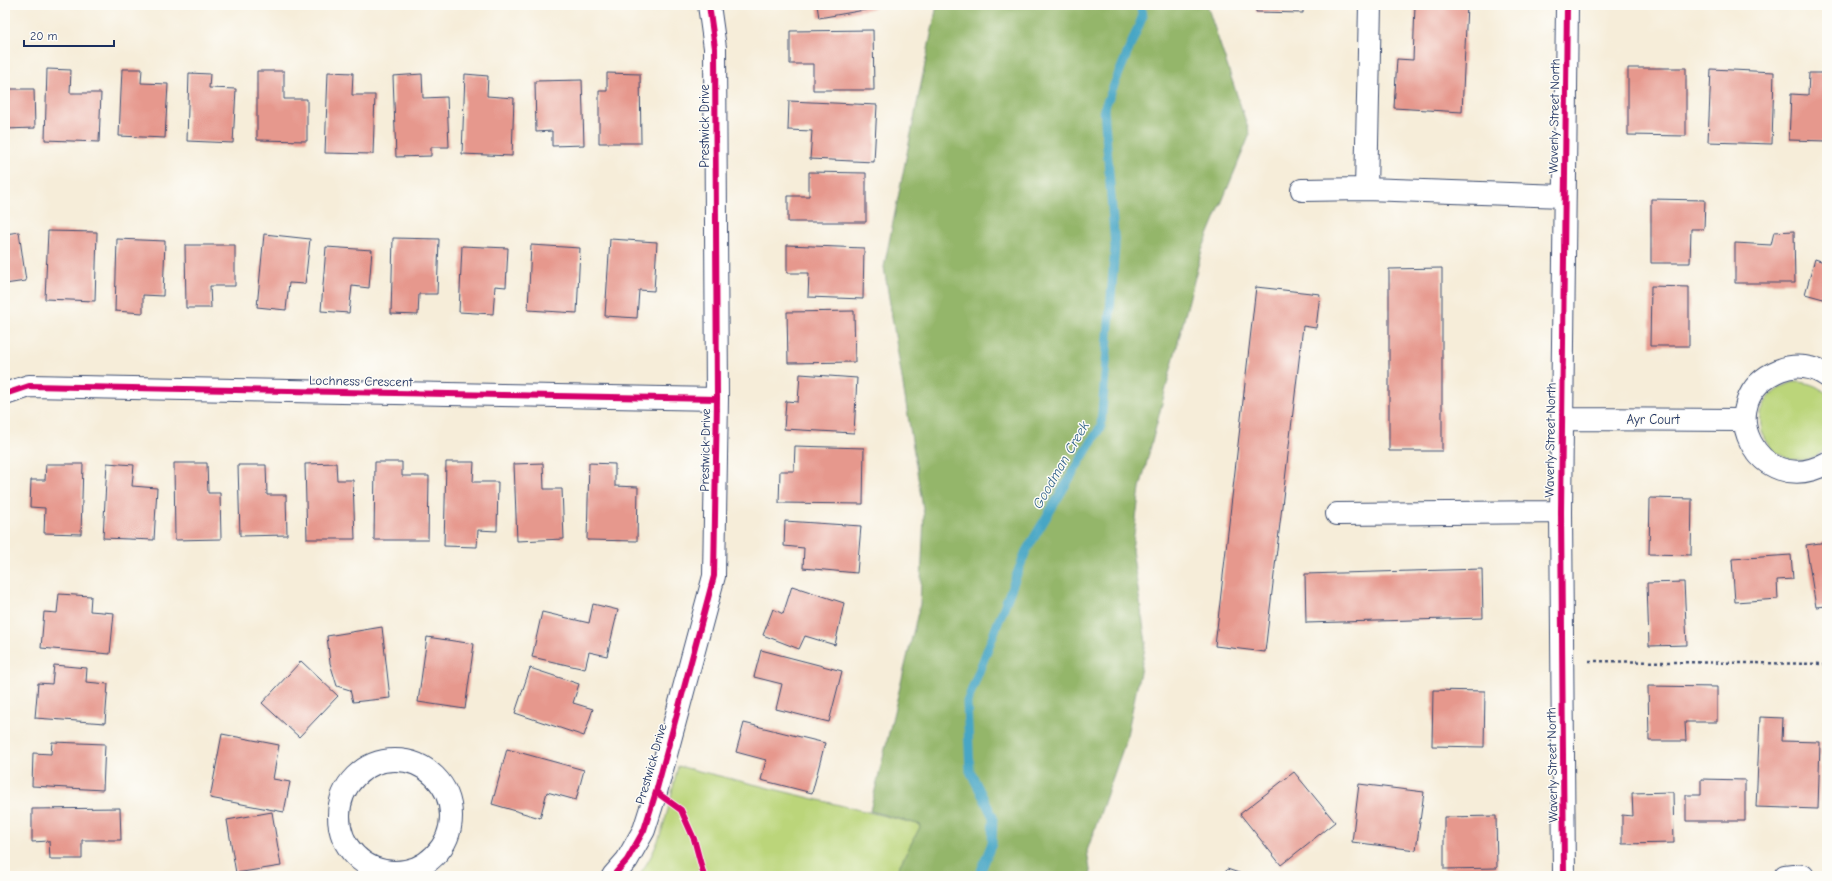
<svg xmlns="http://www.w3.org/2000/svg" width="1832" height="881" viewBox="0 0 1832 881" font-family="'Comic Neue',sans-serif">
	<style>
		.green { fill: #bbd57a; stroke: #6b826c }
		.forest { fill: #94b66a; stroke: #587264 }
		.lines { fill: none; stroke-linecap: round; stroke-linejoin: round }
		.stream { stroke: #46a6c5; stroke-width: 9 }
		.building { fill: #e6988d }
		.minor-casing { stroke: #3c4c70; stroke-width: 24 }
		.path { stroke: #3c4c70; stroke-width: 2.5; stroke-dasharray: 3 3; stroke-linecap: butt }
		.minor { stroke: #fff; stroke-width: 22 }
		.cycleway-casing { stroke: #fdfcf7; stroke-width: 8 }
		.cycleway { stroke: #d6006c; stroke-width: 6 }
		.labels { text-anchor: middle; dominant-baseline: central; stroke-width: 3; stroke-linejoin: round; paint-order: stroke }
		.street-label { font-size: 13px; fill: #1b2f5e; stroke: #fdfcf7 }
		.water-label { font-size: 14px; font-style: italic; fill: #2c5f87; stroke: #fdfcf7 }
	</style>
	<rect width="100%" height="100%" fill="#fdfcf7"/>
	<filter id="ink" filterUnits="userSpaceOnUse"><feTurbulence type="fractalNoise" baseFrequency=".025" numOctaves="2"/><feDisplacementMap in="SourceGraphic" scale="8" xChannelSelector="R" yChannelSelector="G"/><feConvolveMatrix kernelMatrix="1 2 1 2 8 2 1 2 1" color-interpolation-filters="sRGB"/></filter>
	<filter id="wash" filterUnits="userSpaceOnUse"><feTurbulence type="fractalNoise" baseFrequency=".012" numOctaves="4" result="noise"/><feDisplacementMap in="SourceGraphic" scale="16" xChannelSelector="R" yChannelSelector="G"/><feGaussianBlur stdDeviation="0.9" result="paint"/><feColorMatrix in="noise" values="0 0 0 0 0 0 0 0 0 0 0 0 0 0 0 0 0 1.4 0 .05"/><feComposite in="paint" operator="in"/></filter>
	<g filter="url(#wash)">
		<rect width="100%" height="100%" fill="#f6edd9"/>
		<path class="green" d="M1794,382C1807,382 1817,385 1827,394V448C1778,492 1724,404 1794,382Z
			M678,766L922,825L894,876H638C663,845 669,804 678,766Z"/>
		<path class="forest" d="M937,5H1207L1250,134L1202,250L1140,488L1132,550L1146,643L1126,740L1087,851L1091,876H894L921,825L870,811L920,604L924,515L884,267Z"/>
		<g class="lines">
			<path class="stream" d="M979,876L992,843L993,817L970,771L967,702L1026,551L1101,426L1115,247L1104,109L1142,18L1141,5"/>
		</g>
		<g id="blocks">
			<path class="building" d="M817,5H875L876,8L819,18Z
				M1256,5H1303V13L1256,12Z
				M1415,5H1467L1462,112L1394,108L1397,59L1413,60Z
				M873,30L874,90H813V64H790V31Z
				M1628,68H1686V136L1628,135Z
				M47,69L71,70L70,93H101L99,142L45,140Z
				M122,69H142L141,83L168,84L165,138L119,136Z
				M1711,69L1774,72L1772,144L1708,142Z
				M257,71H284V99H307V141L257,140Z
				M328,72L353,73L352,95H375L373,154L325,153Z
				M189,73L210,74L209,88L236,89L233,143L187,141Z
				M607,73L640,74L641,143H599V91H607Z
				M1809,73H1827V141L1789,140L1791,94L1808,95Z
				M422,74L423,98L447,97L449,147H431V156L396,157L393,76Z
				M465,74L488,76L487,96L514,98L512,156L462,154Z
				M582,80L584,145L552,146V131L536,132L535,81Z
				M5,89H34L35,128L5,129Z
				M789,101L877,105L874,162L810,159L812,131L788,130Z
				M809,172L866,173V222H788V196H809Z
				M1651,199L1705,200L1704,229H1691L1690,263H1651Z
				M48,231L97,232L95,301L45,299Z
				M1794,231L1795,283H1735V243L1771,245L1774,232Z
				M19,232L26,281L5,284V234Z
				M264,234L310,239L305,284L289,283L286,310L257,307Z
				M393,238L439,239L437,294H419L418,315L391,314Z
				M117,239L165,241L163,296L143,295V313L115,311Z
				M610,239L657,242L654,291L639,290L637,318L605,316Z
				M185,245H235V286H210L211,308H186Z
				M531,245L580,248L577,313L528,310Z
				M787,245L864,248L863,299L808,297L809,273H787Z
				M462,246L508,248L506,287L495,286L493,314L459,312Z
				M326,247L372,250L369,288L352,286L349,313L321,311Z
				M1815,259L1827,263V300L1805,294Z
				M1442,268V451H1389V269Z
				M1651,286L1689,287V346H1650Z
				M1256,287L1320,294L1316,328L1303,326L1265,652L1215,646Z
				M854,311L855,362L788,363L787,312Z
				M800,374L857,378L854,433L784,429L786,401L798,402Z
				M795,446L864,448L863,504L779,503L780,471H794Z
				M375,462H402V476H429L428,540H374Z
				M446,462H474L473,482H498L497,531L478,530L477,547L444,546Z
				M107,463L134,465L132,486L157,488L154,540L103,538Z
				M174,463H207L208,493H220L221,539L175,540Z
				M336,463L337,480H353L355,539H307L305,464Z
				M543,463L544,489H562L564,539L517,541L514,464Z
				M589,463L615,464V486L638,487L637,541L587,540Z
				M46,464H83L81,534L44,533L45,508L30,507L31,480H45Z
				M238,465H266L267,495H286L287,535L240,536Z
				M1650,498L1692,499L1691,555L1649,554Z
				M785,521L861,526L857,573L803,568L804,548L784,546Z
				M1827,542V606L1816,607L1806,545Z
				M1791,555L1793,579L1777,580L1778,599L1735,602L1732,559Z
				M1482,569L1483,618L1306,623L1305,574Z
				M1684,582L1687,645L1649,646L1647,583Z
				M792,586L844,603L835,645L805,636L799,649L763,635L773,609L783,614Z
				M59,594L91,596L90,611L114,613L110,654L41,648L44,612L57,613Z
				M593,604L618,610L607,656L589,652L585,669L532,657L542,612L589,623Z
				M382,627L390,698L353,702L350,690L337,686L330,663L327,636Z
				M427,637L474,644L465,709L418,702Z
				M761,650L842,671L829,722L776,709L782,684L754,677Z
				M301,661L338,696L299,737L262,703Z
				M54,665L87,668L86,682L108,684L105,723L35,718L38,683L52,684Z
				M530,668L579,684L573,703L593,709L584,736L515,713Z
				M1648,686L1717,687V722H1685L1686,741H1649Z
				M1433,690L1485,691L1484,747L1432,746Z
				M1760,717L1783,718L1782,741L1820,742L1818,809L1756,807Z
				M744,723L825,743L812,793L761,780L766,760L736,752Z
				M222,734L279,745L273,779L290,782L284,812L210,798Z
				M52,742L105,744L103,790L32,786L33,753L51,754Z
				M507,749L584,770L576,800L547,792L540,818L492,804Z
				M1294,772L1335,822L1281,865L1240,814Z
				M1701,779L1745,780V821H1686V795H1701Z
				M1359,784L1424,792L1416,850L1352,842Z
				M1673,792L1674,843L1622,844V815L1633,816L1632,793Z
				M120,808L121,840H82V859H50L49,841L32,842V809Z
				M272,812L281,866L236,873L227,820Z
				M1496,816L1497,868L1444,869V817Z
				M1227,869L1248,876H1224Z"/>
		</g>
	</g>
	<g filter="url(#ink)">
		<use href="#blocks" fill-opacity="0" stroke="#3c4c70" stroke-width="1"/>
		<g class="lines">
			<g class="minor-casing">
				<path id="minor" d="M1366,189L1370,5
					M1302,190L1366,189L1564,196
					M1827,376C1814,366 1795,364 1780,370C1708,399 1758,502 1827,463
					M5,394L29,386L717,399
					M1562,419L1744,420
					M1337,514L1561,512
					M339 816a56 56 0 1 1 112 0a56 56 0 1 1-112 0Z
					M613,876L627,860L644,830L656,792L714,576L717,399L715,48L709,5
					M1564,876L1561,512L1567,5
					M1785,876L1793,875L1803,876"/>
			</g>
			<path class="path" d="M1589,661L1827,664"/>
			<use href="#minor" class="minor"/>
			<g class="cycleway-casing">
				<path id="cycleway" d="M5,394L29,386L717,399
					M656,792L681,810L694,839L704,876
					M613,876L627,860L644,830L656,792L714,576L717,399L715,48L709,5
					M1564,876L1561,512L1567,5"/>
			</g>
			<use href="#cycleway" class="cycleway"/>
		</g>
	</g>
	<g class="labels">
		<g class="street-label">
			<text transform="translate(1554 116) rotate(-89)">Waverly Street North</text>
			<text transform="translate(704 126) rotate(-90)">Prestwick Drive</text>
			<text transform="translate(361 381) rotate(1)">Lochness Crescent</text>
			<text x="1653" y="419">Ayr Court</text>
			<text transform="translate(1550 440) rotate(-89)">Waverly Street North</text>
			<text transform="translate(705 450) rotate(-89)">Prestwick Drive</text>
			<text transform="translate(651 764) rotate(-74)">Prestwick Drive</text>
			<text transform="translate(1552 765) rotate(-91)">Waverly Street North</text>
		</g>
		<g class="water-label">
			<text transform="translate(1061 465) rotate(-60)">Goodman Creek</text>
		</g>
	</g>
	<rect width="1832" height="881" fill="none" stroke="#fdfcf7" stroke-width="20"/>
	<path d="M24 40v6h90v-6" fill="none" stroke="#1b2f5e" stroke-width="2"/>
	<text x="30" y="40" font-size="12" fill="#1b2f5e" stroke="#fdfcf7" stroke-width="3" paint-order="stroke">20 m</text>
</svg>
